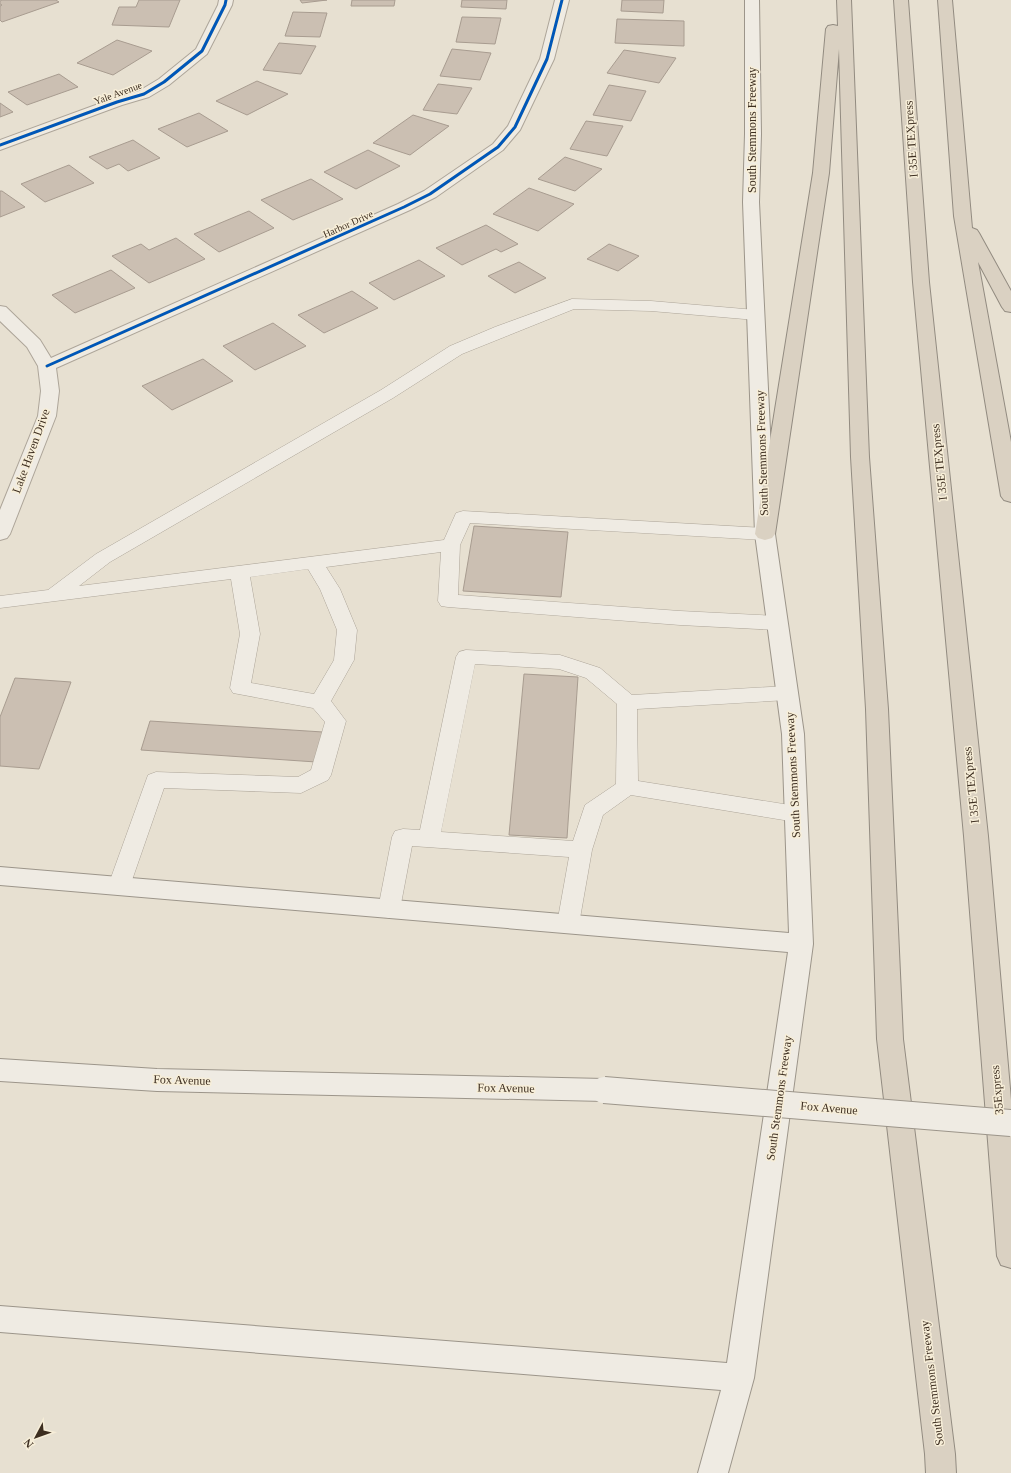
<svg xmlns="http://www.w3.org/2000/svg" width="1011" height="1473" viewBox="0 0 1011 1473" font-family="Georgia,serif">
	<style>
		.building { fill: #cbbfb2; stroke: #a89c90 }
		.lines { fill: none; stroke-linecap: round; stroke-linejoin: round }
		.lane-casing { stroke: #ada599; stroke-width: 1 }
		.street-casing { stroke: #ada599; stroke-width: 2 }
		.secondary-casing { stroke: #9c958a; stroke-width: 2 }
		.highway-casing { stroke: #928b80; stroke-width: 2 }
		.lane { fill: #efebe3; fill-rule: evenodd }
		.street { fill: #efebe3; fill-rule: evenodd }
		.secondary { fill: #efebe3; fill-rule: evenodd }
		.highway { fill: #dad1c2; fill-rule: evenodd }
		.secondary-bridge-casing { stroke: #9c958a; stroke-width: 28; stroke-linecap: butt }
		.secondary-bridge { stroke: #efebe3; stroke-width: 26 }
		.cycleway-casing { stroke: #f7eed8; stroke-width: 5 }
		.cycleway { stroke: #0057b8; stroke-width: 3 }
		.labels { text-anchor: middle; dominant-baseline: central; stroke-width: 3; stroke-linejoin: round; paint-order: stroke }
		.far-street-label { font-size: 10px; fill: #3d2e20; stroke: #f7eed8 }
		.street-label { font-size: 12px; fill: #3d2e20; stroke: #f7eed8 }
	</style>
	<rect width="100%" height="100%" fill="#e7e0d1"/>
	<path class="building" d="M2,0H56L59,2L2,22L0,20V6L2,5L0,4V1Z
		M139,0H180L169,27L112,25L119,7H136Z
		M300,0H327L302,3Z
		M352,0H395L394,6H351Z
		M462,0H507L506,9L461,7Z
		M622,0H664L663,13L621,11Z
		M293,12L327,13L320,37L285,36Z
		M462,17L501,18L495,44L456,42Z
		M617,19L684,21V46L615,43Z
		M117,40L152,51L113,75L77,63Z
		M279,43L316,46L301,74L263,70Z
		M452,49L491,53L480,80L440,76Z
		M624,50L676,58L659,83L607,73Z
		M59,74L78,87L27,105L8,92Z
		M257,81L288,94L247,115L216,101Z
		M438,84L472,88L457,114L423,110Z
		M609,85L646,91L631,121L593,115Z
		M0,103L13,112L0,117Z
		M199,113L228,131L187,147L158,129Z
		M413,115L449,126L410,155L373,143Z
		M586,121L623,126L607,156L570,149Z
		M133,140L160,158L128,171L119,164L107,169L89,157Z
		M368,150L400,166L356,189L324,172Z
		M565,157L602,169L575,191L538,179Z
		M69,165L94,183L45,202L21,184Z
		M311,179L343,199L293,220L261,200Z
		M529,188L574,204L538,231L493,214Z
		M0,191H2L25,207L0,217Z
		M249,211L274,228L219,252L194,234Z
		M486,225L518,244L501,252L496,249L462,265L436,248Z
		M176,238L205,259L149,283L112,256L141,244L149,250Z
		M609,244L639,256L618,271L587,259Z
		M419,260L445,276L394,300L369,283Z
		M519,262L546,278L515,293L488,276Z
		M111,270L135,288L75,313L52,295Z
		M352,291L378,308L324,333L298,315Z
		M273,323L306,346L255,370L223,346Z
		M203,359L233,381L172,410L142,386Z
		M474,526L568,532L561,597L463,591Z
		M524,674L578,677L567,838L509,835Z
		M15,678L71,682L39,769L0,766V717Z
		M150,721L323,732L316,762L141,750Z"/>
	<g class="lines">
		<g class="lane-casing">
			<path id="lane" d="M572,299L651,301L756,310L762,311L764,315L762,319L756,320L651,311L574,309L462,354L393,398L110,562L79,586L444,540L456,513L463,511L765,528L772,530L774,534L772,538L765,540L470,523L460,545L458,595L680,611L777,616L784,618L787,623L784,628L777,630L680,625L448,607L441,606L438,601L441,552L326,567L340,589L357,630L354,660L331,701L346,721L331,775L328,780L301,793L164,788L130,886L127,892L119,895L111,892L108,886L148,775L156,772L298,777L311,770L325,722L313,708L233,693L230,688L240,634L231,579L0,608V596L48,590L96,554L381,390L450,346L495,327ZM308,569L320,589L337,630L334,660L314,694L251,683L260,634L250,577Z
				M466,650L560,655L600,668L632,695L787,686L794,688L797,693L794,698L787,700L637,709L638,781L796,806L804,808L807,814L804,820L796,822L631,795L603,815L592,850L579,924L576,930L568,933L560,930L557,924L569,857L412,846L400,909L397,915L389,918L381,915L378,909L392,837L395,831L403,829L420,830L456,657L459,652ZM475,664L559,669L586,678L617,704L616,784L585,805L573,841L441,832Z"/>
		</g>
		<g class="street-casing">
			<path id="street" d="M219,0H233L232,5L207,54L169,85L149,97L122,105L0,150V140L112,99L139,91L159,79L196,49L218,5Z
				M555,0H569L554,59L520,130L503,150L436,197L410,210L56,368L59,391L56,416L10,534L7,538L0,540V510L38,416L41,391L38,366L27,347L0,321V306L6,307L40,340L51,358L398,204L424,191L493,144L508,126L540,59Z"/>
		</g>
		<g class="secondary-casing">
			<path id="secondary" d="M745,0H759L761,134L759,202L775,534L804,734L813,944L754,1378L728,1473H698L721,1390L0,1332V1306L727,1363L788,952L0,885V867L789,933L782,734L755,534L743,202L745,134Z
				M0,1059L157,1069L604,1079L613,1082L617,1090L613,1098L604,1101L157,1091L0,1081Z"/>
		</g>
		<g class="highway-casing">
			<path id="highway" d="M837,0H851L869,457L888,709L903,1039L955,1454L956,1473H926L925,1454L877,1039L866,709L851,457L839,49L829,173L775,534L772,538L765,540L758,538L755,534L813,173L826,29L828,26L833,25L838,26Z
				M894,0H908L929,282L988,836L1011,1100V1268L1001,1265L997,1256L964,836L913,282Z
				M938,0H952L972,228L977,230L979,233L1011,291V312L1005,311L1002,307L978,262L1011,442V502L1004,500L1001,496L954,216Z"/>
		</g>
		<use href="#lane" class="lane"/>
		<use href="#street" class="street"/>
		<use href="#secondary" class="secondary"/>
		<use href="#highway" class="highway"/>
		<g class="secondary-bridge-casing">
			<path id="secondary-bridge" d="M604,1090L1011,1123"/>
		</g>
		<use href="#secondary-bridge" class="secondary-bridge"/>
		<g class="cycleway-casing">
			<path id="cycleway" d="M0,145L117,102L144,94L164,82L202,51L225,5L226,0
				M47,366L404,207L430,194L498,147L515,127L547,59L562,0"/>
		</g>
		<use href="#cycleway" class="cycleway"/>
	</g>
	<g class="labels">
		<g class="far-street-label">
			<text transform="translate(118 93) rotate(-20)">Yale Avenue</text>
			<text transform="translate(348 224) rotate(-24)">Harbor Drive</text>
		</g>
		<g class="street-label">
			<text transform="translate(752 130) rotate(-90)">South Stemmons Freeway</text>
			<text transform="translate(911 139) rotate(-94)">I 35E TEXpress</text>
			<text transform="translate(31 451) rotate(-70)">Lake Haven Drive</text>
			<text transform="translate(762 453) rotate(-92)">South Stemmons Freeway</text>
			<text transform="translate(939 462) rotate(-96)">I 35E TEXpress</text>
			<text transform="translate(793 775) rotate(-93)">South Stemmons Freeway</text>
			<text transform="translate(971 785) rotate(-96)">I 35E TEXpress</text>
			<text transform="translate(182 1080) rotate(2)">Fox Avenue</text>
			<text transform="translate(506 1088) rotate(1)">Fox Avenue</text>
			<text transform="translate(997 1090) rotate(-95)">35Express</text>
			<text transform="translate(779 1098) rotate(-82)">South Stemmons Freeway</text>
			<text transform="translate(829 1108) rotate(5)">Fox Avenue</text>
			<text transform="translate(932 1383) rotate(-97)">South Stemmons Freeway</text>
		</g>
	</g>
	<g transform="translate(36 1437) rotate(229)" stroke="#f7eed8" stroke-width="3" paint-order="stroke">
	<path d="M0-3L7 15L0 10L-7 15Z" fill="#3d2e20"/>
	<text y="-6" font-size="11" font-weight="bold" text-anchor="middle" fill="#3d2e20">N</text>
	</g>
</svg>
